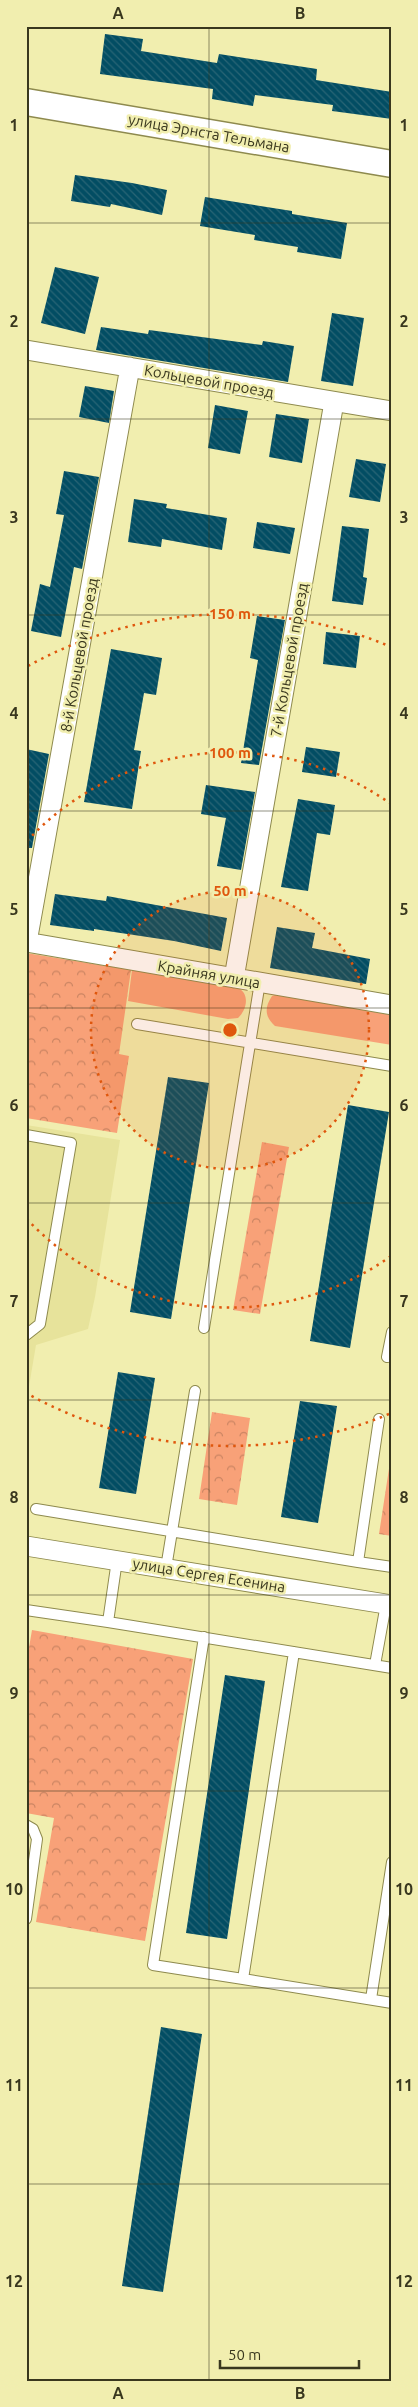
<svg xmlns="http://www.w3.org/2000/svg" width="418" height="2407" viewBox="0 0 418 2407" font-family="Ubuntu,sans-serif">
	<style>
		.built { fill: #e7e39b }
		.green { fill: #f8a178 }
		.park { fill: url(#park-crowns) }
		.building { fill: url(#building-back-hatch) }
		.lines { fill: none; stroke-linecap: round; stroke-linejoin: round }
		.lane-casing { stroke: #8e8a4e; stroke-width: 12 }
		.street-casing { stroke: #8e8a4e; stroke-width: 21 }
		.secondary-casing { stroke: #8e8a4e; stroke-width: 29 }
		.lane { stroke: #fff; stroke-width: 10 }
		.street { stroke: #fff; stroke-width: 19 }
		.secondary { stroke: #fff; stroke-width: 26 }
		.grid { fill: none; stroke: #39371e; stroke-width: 1; stroke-opacity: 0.55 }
		.ring { fill: none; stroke: #df570d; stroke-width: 2.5; stroke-dasharray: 2.5 5 }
		.labels { text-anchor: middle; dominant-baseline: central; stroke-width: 5; stroke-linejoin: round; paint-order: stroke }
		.street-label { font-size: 15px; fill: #39371e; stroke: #f1eeaf }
		.centre { fill: #df570d; stroke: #f1eeaf; stroke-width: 2.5 }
		.ring-label { font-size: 15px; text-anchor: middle; font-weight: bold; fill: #df570d; stroke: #f1eeaf; stroke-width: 5; stroke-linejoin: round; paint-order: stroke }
		.neatline { fill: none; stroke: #39371e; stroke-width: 2 }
		.grid-label { font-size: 16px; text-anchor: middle; font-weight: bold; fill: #39371e }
	</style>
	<defs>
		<pattern id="park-crowns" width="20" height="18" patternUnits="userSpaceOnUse" patternTransform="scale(1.25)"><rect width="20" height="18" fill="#f8a178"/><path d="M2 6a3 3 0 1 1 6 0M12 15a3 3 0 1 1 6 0" fill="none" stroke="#ca8462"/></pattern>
		<pattern id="building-back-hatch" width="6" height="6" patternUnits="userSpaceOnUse" patternTransform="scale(1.25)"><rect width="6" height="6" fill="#024d63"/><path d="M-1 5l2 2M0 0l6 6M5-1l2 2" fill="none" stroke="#296575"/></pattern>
	</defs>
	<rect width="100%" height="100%" fill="#f1eeaf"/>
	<path class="built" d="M26,1125L120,1140L95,1297L88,1329L36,1345L26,1404Z"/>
	<path class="green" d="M132,970L240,989C250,996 246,1011 238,1018L228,1019L128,1001Z
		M275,995L392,1015V1045L275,1026C265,1017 264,1008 272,996Z"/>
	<path class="park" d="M26,953L131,970L119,1054L129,1056L117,1133L26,1118Z
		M262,1142L289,1147L260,1314L233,1310Z
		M212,1412L250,1418L237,1505L199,1499Z
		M392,1449V1536L379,1534Z
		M32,1630L193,1659L145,1941L36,1922L54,1818L26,1813V1665Z"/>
	<path class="building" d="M105,34L143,39L141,51L217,63L219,54L317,69L316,80L392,92V119L332,111L333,105L255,95L253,106L212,99L213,89L100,74Z
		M75,175L132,183L167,190L162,215L111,204L110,207L71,201Z
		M205,197L292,211V214L347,223L341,259L297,252L298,247L254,240L255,235L200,226Z
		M55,267L99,277L85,334L41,323Z
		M332,313L364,318L353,386L321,381Z
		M101,327L148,334L149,330L262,345L263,341L294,346L288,382L96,350Z
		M85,386L114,391L109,423L79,417Z
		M215,405L248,411L240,454L208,448Z
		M276,414L309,419L302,463L269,457Z
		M356,459L386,464L380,502L349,497Z
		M64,471L99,477L82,569L74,567L61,637L31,631L40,584L50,587L64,515L56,514Z
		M134,499L167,504L166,508L227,518L222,550L162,539L161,547L128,542Z
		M257,522L295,528L290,554L253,548Z
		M342,526L369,529L363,577L367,578L363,605L332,601Z
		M257,616L285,620L259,765L241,763L258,660L250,658Z
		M326,632L360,636L356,668L323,664Z
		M111,649L162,658L156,695L144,693L134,750L141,751L132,809L84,802Z
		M306,747L340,752L336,777L302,772Z
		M26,749L49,754L32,848H26Z
		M206,785L255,792L241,870L217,866L226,818L201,814Z
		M298,799L335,805L330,835L317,833L308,891L281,887Z
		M55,894L106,901L107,896L227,918L221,951L174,941L94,929V931L50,925Z
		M277,927L315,933L312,948L370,959L366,984L270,968Z
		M168,1077L209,1083L171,1319L130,1312Z
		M348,1105L389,1112L350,1348L310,1341Z
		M118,1372L155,1378L136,1494L99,1488Z
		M300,1401L337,1406L318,1523L281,1517Z
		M225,1675L265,1681L227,1939L186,1933Z
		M161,2027L202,2034L163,2292L122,2286Z"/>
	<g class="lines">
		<g class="lane-casing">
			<path id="lane" d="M137,1024L392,1066
				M26,1135L71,1143L40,1324L26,1335
				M204,1328L260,982
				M387,1357L392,1332
				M36,1509L358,1562L379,1419
				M358,1562L392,1567
				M166,1568L195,1391
				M26,1610L108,1622L117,1560
				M108,1622L392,1668
				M204,1637L153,1965L243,1979L294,1652
				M375,1665L386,1604
				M26,1825L33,1829L37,1839L26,1919
				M243,1979L392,2003
				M371,1999L392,1862"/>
		</g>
		<g class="street-casing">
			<path id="street" d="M26,350L392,411
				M26,942L392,1005
				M27,942L130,367
				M234,978L334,402
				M26,1546L392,1605"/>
		</g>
		<g class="secondary-casing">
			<path id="secondary" d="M26,102L392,164"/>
		</g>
		<use href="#lane" class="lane"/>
		<use href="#street" class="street"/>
		<use href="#secondary" class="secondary"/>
	</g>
	<path class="grid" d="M209,26V2381M26,223H392M26,419H392M26,615H392M26,811H392M26,1008H392M26,1203H392M26,1400H392M26,1595H392M26,1791H392M26,1988H392M26,2184H392"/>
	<circle cx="230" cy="1030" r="139" fill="#df570d" fill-opacity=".12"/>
	<g class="ring">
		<circle cx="230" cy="1030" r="139"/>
		<path d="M391 1256A277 277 0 0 1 27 1219M27 841A277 277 0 0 1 391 804"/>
		<path d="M389 1414A416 416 0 0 1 28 1394M28 666A416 416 0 0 1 389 646"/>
	</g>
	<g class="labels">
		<g class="street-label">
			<text transform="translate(209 133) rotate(10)">улица Эрнста Тельмана</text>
			<text transform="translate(209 381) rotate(10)">Кольцевой проезд</text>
			<text transform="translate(79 655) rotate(-80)">8-й Кольцевой проезд</text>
			<text transform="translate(289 660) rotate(-80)">7-й Кольцевой проезд</text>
			<text transform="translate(209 974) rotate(10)">Крайняя улица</text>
			<text transform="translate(209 1575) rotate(9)">улица Сергея Есенина</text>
		</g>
	</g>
	<circle cx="230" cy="1030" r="8" class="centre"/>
	<g class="ring-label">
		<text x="230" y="619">150 m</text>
		<text x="230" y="758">100 m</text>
		<text x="230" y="896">50 m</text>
	</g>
	<rect width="418" height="2407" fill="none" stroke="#f1eeaf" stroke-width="55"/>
	<path d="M220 2360v8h139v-8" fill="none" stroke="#39371e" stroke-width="2.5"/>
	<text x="228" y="2360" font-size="15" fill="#39371e" stroke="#f1eeaf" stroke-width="4" paint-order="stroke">50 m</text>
	<rect x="28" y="28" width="362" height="2352" class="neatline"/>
	<g class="grid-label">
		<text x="118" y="19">A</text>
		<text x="300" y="19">B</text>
		<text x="14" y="131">1</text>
		<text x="404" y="131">1</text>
		<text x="14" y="327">2</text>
		<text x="404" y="327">2</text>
		<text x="14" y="523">3</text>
		<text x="404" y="523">3</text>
		<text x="14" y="719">4</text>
		<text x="404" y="719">4</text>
		<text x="14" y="915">5</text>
		<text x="404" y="915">5</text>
		<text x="14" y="1111">6</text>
		<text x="404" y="1111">6</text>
		<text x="14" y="1307">7</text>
		<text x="404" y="1307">7</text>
		<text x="14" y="1503">8</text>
		<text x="404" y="1503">8</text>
		<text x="14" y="1699">9</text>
		<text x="404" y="1699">9</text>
		<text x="14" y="1895">10</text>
		<text x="404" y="1895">10</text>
		<text x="14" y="2091">11</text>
		<text x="404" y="2091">11</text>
		<text x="14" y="2287">12</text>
		<text x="404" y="2287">12</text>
		<text x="118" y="2399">A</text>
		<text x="300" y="2399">B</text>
	</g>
</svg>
